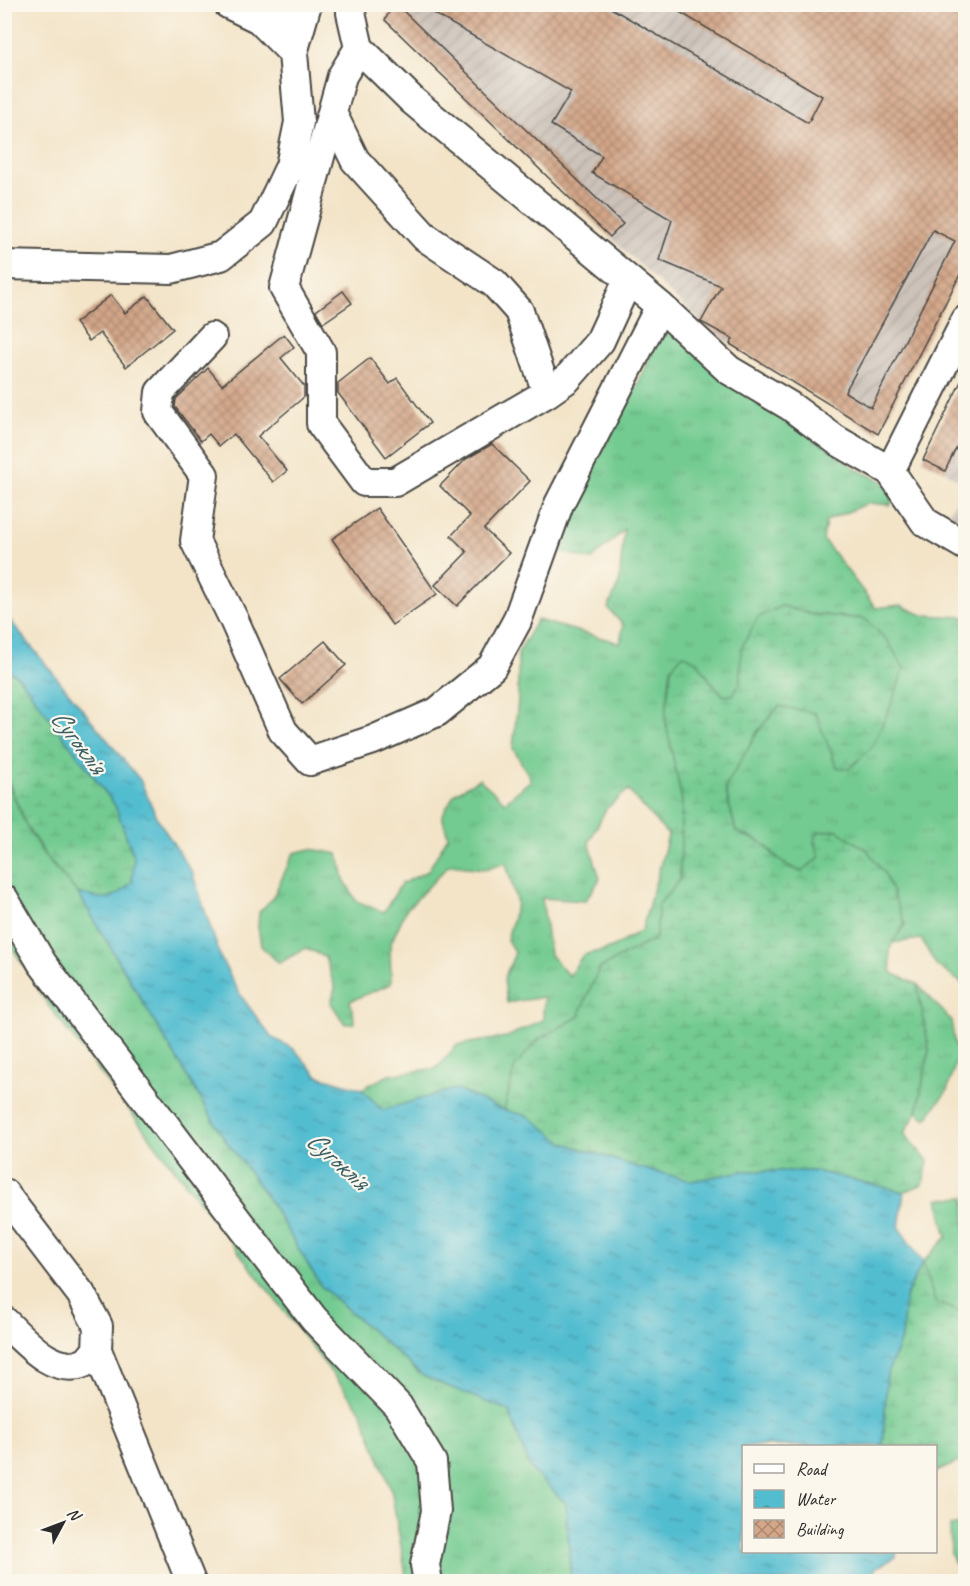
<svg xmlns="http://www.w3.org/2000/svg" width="970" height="1586" viewBox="0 0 970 1586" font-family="Caveat,sans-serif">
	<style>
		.industrial { fill: url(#industrial-furrows) }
		.grass { fill: url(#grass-tufts); stroke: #4f7b5e; stroke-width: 1.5; fill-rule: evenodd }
		.wetland { fill: url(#wetland-marsh); stroke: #4f7b5e; stroke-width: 1.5 }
		.water { fill: url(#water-ripples); stroke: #3f747e; stroke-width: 1.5 }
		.building { fill: url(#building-cross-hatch); fill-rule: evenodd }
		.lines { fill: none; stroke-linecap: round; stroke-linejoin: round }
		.minor-casing { stroke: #494743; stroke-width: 32 }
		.minor { stroke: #fff; stroke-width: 28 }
		.labels { text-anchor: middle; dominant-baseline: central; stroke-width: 4.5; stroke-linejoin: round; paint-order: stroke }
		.water-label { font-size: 27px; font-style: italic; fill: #395e65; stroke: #fbf7ec }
	</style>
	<defs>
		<pattern id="industrial-furrows" width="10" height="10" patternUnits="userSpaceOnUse" patternTransform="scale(1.5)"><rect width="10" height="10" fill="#ccc2b9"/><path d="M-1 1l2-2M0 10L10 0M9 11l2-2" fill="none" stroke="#afa79f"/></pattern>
		<pattern id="grass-tufts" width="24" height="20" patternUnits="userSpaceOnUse" patternTransform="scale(1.5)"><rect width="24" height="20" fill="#73cb91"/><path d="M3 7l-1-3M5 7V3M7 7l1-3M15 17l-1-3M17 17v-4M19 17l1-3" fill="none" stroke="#64ae7d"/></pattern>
		<pattern id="wetland-marsh" width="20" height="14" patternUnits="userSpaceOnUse" patternTransform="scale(1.5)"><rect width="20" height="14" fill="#73cb91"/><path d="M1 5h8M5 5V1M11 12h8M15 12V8" fill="none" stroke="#64ae7d"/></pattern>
		<pattern id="water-ripples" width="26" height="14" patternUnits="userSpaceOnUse" patternTransform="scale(1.5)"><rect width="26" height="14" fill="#53bdd0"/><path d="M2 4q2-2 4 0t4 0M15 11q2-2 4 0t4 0" fill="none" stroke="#459aa9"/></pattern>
		<pattern id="building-cross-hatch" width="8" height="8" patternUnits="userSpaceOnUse" patternTransform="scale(1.5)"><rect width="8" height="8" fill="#d3a688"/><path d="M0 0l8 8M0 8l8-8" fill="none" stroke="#ab876f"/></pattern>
	</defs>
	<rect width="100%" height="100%" fill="#fbf7ec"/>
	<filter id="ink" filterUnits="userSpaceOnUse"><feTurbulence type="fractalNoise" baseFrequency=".0167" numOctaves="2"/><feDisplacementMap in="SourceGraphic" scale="12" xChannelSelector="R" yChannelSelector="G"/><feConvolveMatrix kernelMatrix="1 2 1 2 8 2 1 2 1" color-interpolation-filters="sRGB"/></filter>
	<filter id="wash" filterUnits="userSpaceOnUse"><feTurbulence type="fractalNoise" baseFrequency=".008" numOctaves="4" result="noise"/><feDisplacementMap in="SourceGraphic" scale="24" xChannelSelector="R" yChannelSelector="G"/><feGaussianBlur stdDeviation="1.35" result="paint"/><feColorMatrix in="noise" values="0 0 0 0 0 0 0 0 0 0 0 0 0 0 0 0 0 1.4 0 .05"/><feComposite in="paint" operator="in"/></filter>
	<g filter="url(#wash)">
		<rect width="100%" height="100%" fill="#f3e4c8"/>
		<path class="industrial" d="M393,4L965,5V263L878,434L730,344L701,322L610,237L385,20Z
			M965,371V485L945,471L923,460Z
			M965,486V532L945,518Z"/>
		<path class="grass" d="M670,331L858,470L882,481L893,494L891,505L868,503L826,521L823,540C842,562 858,586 876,608L901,605L922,615L965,617V985L937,966L921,939L892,943L905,924L868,851L837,830L818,832L814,842L820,857L801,872L784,864L761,842L736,832L725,787L758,731L779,706L815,713L865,619L810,614L782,606L758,618L741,649L740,683L734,695L724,696L711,682L698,662L665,718L682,800L680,880L659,904L656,938L599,969L578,1017L539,1039L516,1066L504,1110L455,1089L383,1110L361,1089L389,1075L437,1068L457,1045L507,1037L543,1020L544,997L507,1003L504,979L515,953L507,940L517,903L506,863L485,869L449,865L406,910L390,945L391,984L350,1001L355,1023L345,1024L331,1003L335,988L325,957L306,948L279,963L261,946L258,927L259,912L272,899L294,853L311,849L338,854L344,879L356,901L384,912L401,884L428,871L448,836L442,816L455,793L479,779L505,802L531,780L513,748L518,700V653L537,620L620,643L623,625L608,608L619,584L624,530L591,560L563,552L573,506L642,376L658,339ZM628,790L668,835C661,867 650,898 642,930L612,948L583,955L569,976L550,955L542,898L585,901L600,879L589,842L606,809Z
			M4,774L26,825L45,857L78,893L224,1138L266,1195L321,1286L423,1376L509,1411L530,1468L566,1503L571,1581H407L391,1489L361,1411L48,1005L5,936Z
			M917,984L951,1020L957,1058L947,1091L926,1119L917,1112L929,1050Z
			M965,1197V1314L935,1302L923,1262L947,1237L938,1199Z
			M965,1523V1581H962L951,1554L950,1526Z"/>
		<path class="wetland" d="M782,606L810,614L865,619L888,641L904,669L890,708L872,747L849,769L837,767L815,713L779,706L758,731L725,788L736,832L761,842L784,864L801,872L820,857L814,842L818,832L837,830L868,851L885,874L905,924C890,946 887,946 892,973L917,984L929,1050L917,1112L904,1134L928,1161L923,1184L904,1192L815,1171H744L692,1181L637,1167L564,1143L528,1117L504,1110L515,1066L539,1039L578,1017L599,969L656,938L659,904L680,880L682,800L665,719L671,668L683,654L698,662L711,682L724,696L733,695L740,683L741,649L758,617Z
			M4,668L19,677L115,805L134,857L132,882L121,893L103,900L78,893L46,857L26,825L5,774Z
			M923,1262L935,1302L965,1314V1459L936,1472V1446H883L887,1374L902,1337L905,1298Z"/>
		<path class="water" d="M4,613L140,780L158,820L192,872L221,959L241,996L271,1037L294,1049L318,1076L361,1089L383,1110L455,1089L504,1110L528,1116L564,1143L637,1167L692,1181L744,1171H815L904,1192L899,1228L923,1262L905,1298L902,1337L887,1374L883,1446H744V1552H896V1557L875,1568L873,1581H571L566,1503L530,1468L509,1411L423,1376L321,1286L266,1195L224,1138L78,893C105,900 112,903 132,882L134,857L115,805L19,677L5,668Z"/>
		<g id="blocks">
			<path class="building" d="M393,4H396L623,224L610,237L385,20Z
				M417,4H604L808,123L822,96L666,4H966V263L878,434L730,344L733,339L701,322L721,286L659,260L672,220L592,173L602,156L551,125L571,92ZM933,230L955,241L871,408L845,392Z
				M343,291L352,303L323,323L316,311Z
				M111,295L125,313L147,296L173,329L126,367L100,333L89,341L75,323Z
				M284,334L294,347L281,358L304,386V397L258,436L287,471L273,482L234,434L219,446L209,434L201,441L175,407L176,399L208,368L222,385Z
				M370,358L390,384L397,378L430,423L386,457L338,393V383Z
				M966,371V427L945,471L923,460Z
				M492,444L530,481L484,529L509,553L457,606L435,585L467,552L451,536L470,516L440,486L466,459Z
				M377,508L437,594L392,625L332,539Z
				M325,641L346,665L302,704L280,679Z"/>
		</g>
	</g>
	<g filter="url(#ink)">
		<use href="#blocks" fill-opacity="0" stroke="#494743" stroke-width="1.5"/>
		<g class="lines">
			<g class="minor-casing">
				<path id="minor" d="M228,4L259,19L293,53L280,4
					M351,4V13L359,48L413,101L660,306L729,370L790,406L836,440L890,471L925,522L966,546
					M332,113L355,160L425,237L494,283L519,311L547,393L395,482H364L321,424V352L284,288L342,76L359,48
					M4,265L171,269L221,256L263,223L290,166L299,122L293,53L307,4
					M212,337L160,392L158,412L204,475L195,541L234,620L283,731L310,761L373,740L437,712L492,667L517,621L559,504L660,306
					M547,393L567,379L600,341L628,280
					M890,471L966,320
					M4,899L42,963L241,1225L314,1319L398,1406L432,1462L436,1511L425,1565L428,1582
					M4,1193L81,1294L98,1326L97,1350C93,1354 89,1361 84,1363C53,1376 24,1340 4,1321
					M97,1350L191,1582"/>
			</g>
			<use href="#minor" class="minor"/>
		</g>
	</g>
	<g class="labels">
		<g class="water-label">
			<text transform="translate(79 741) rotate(53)">Сугоклія</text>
			<text transform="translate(338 1160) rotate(42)">Сугоклія</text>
		</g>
	</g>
	<rect width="970" height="1586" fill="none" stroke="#fbf7ec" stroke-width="24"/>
	<rect x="742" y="1445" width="195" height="108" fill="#fbf7ec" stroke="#a8a59f" stroke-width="1.5"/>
	<rect x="754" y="1464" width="30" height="9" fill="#ffffff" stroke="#a8a59f" stroke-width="1.5"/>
	<text x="796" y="1475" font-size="18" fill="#2b2b2b">Road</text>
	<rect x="754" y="1490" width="30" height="18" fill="url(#water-ripples)" stroke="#a8a59f" stroke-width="1.5"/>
	<text x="796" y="1505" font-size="18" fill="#2b2b2b">Water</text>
	<rect x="754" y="1520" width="30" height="18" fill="url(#building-cross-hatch)" stroke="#a8a59f" stroke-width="1.5"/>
	<text x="796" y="1535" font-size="18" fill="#2b2b2b">Building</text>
	<g transform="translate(63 1523) rotate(49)" stroke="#fbf7ec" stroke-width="4.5" paint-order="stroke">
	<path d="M0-4.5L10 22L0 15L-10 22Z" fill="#2b2b2b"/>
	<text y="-9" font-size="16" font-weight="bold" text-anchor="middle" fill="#2b2b2b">N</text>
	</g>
</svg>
